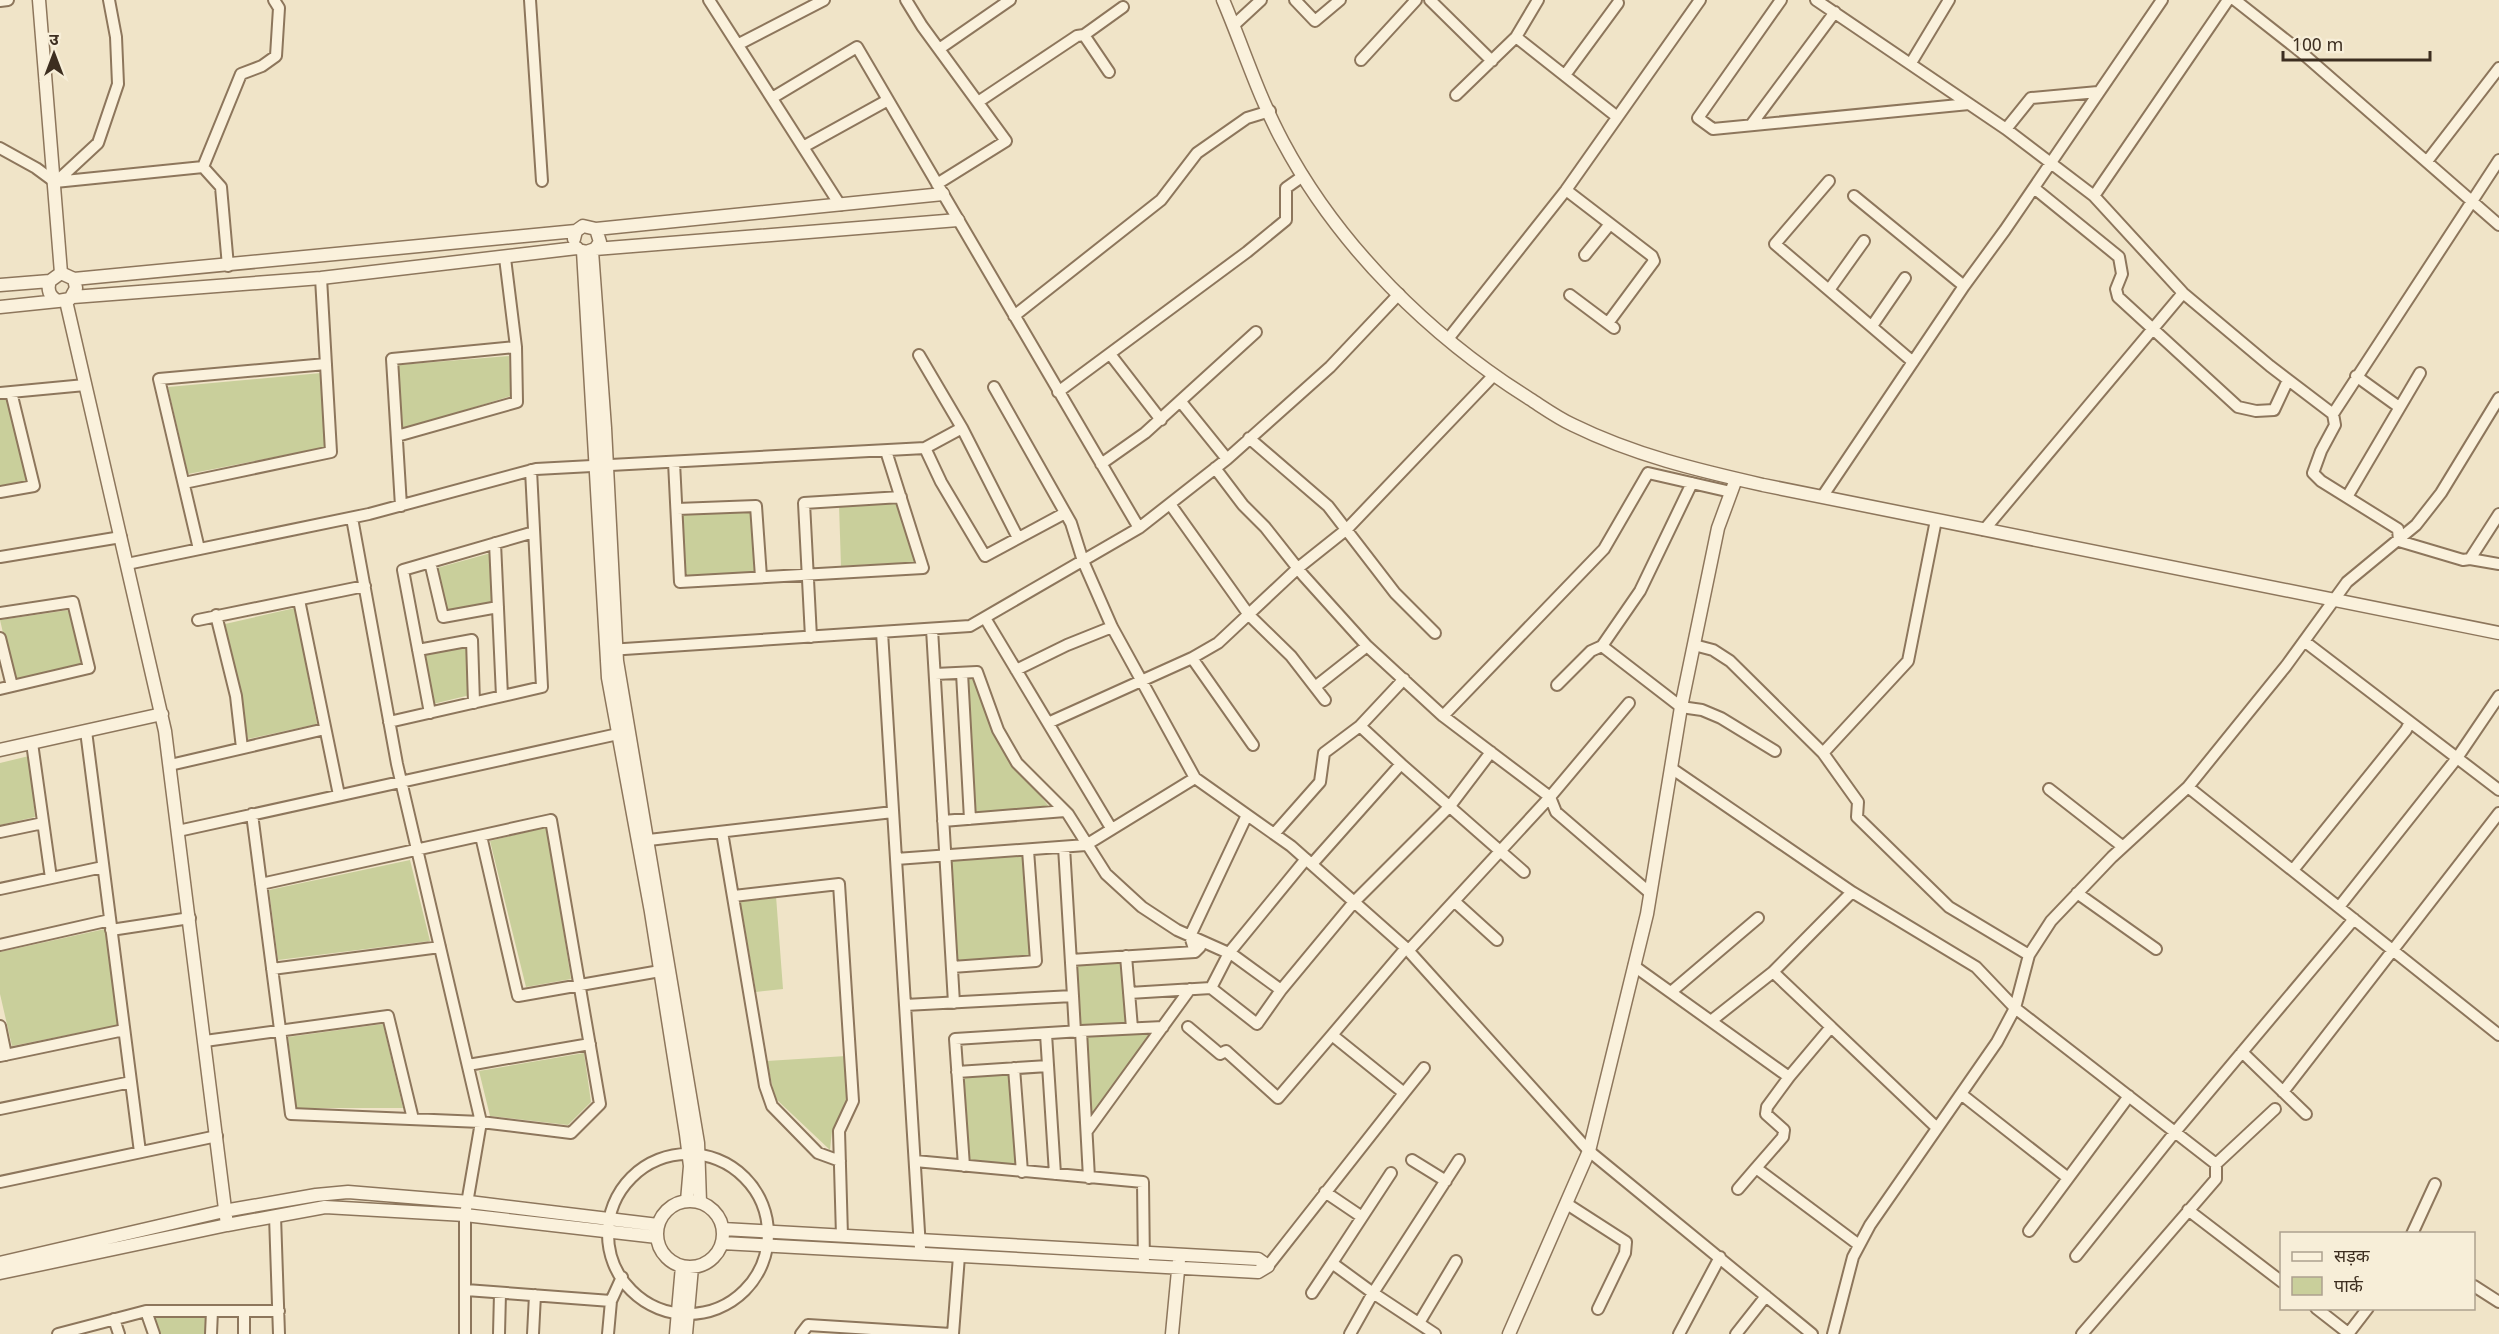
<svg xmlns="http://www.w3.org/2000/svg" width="2499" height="1334" viewBox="0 0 2499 1334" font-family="Georgia,'Noto Sans Devanagari',serif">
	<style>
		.green { fill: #c9cf9b }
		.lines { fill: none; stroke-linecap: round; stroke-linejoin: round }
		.minor-casing { stroke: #8d765c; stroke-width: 14 }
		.tertiary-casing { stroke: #8d765c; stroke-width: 15 }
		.minor { stroke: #faf1dc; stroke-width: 10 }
		.tertiary { stroke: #faf1dc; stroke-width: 12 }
	</style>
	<rect width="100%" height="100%" fill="#f0e4c8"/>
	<path class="green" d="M509,356L511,396L403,429L398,365Z
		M321,373L326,447L188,474L168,387Z
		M8,397L27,481L0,486V398Z
		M897,503L915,562L841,566L839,505Z
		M751,510L754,572L685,576L681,513Z
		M491,553L493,603L446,612L437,568Z
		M295,608L317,724L248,739L225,624Z
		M69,610L81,664L14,680L0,620Z
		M468,644L470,695L433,704L423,654Z
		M967,679L976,680L999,745L1051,809L975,813Z
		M29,756L35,817L0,825V763Z
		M547,827L571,979L526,987L490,841Z
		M1024,856L1031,956L957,961L951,860Z
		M410,860L430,941L278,960L269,890Z
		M776,896L783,989L756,992L740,900Z
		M105,929L118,1025L12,1046L0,994V952Z
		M1123,961L1127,1024L1078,1027L1074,964Z
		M383,1024L403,1108H296L288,1037Z
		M1152,1031L1091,1119L1086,1035Z
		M584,1053L591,1102L568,1125L490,1116L479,1071Z
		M846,1056L849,1102L832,1131L830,1150L775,1098L767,1061Z
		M1010,1073L1016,1165L970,1161L964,1076Z
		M153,1315H207V1334H159Z"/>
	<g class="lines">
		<g class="minor-casing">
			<path id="minor" d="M530,0L542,181
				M709,0L840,205
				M906,0L922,26L1006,141L937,184
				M1295,0L1315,21L1340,0
				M1430,0L1492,61
				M1781,0L1698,118L1713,129L1969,104
				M1816,0L2006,129L2094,196L2183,293L2270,366L2333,414L2335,425L2321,451L2313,473L2321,481L2398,529L2399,541L2463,560L2470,559L2499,564
				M2235,0L2301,52L2499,225
				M0,1L8,0
				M1234,25L1261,0
				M1084,35L1109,72
				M1516,37L1616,116
				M739,44L824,0
				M939,49L1010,0
				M1361,60L1416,0
				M1911,63L1949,0
				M1565,75L1618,3
				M1456,95L1516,37L1538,0
				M978,102L1077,36L1084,35L1123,7
				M1751,125L1835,12
				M2006,129L2031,98L2098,92
				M803,147L888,100
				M0,148L36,168L55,182L203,167
				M2428,160L2499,68
				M1829,181L1775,244L1913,362
				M56,182L98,143L118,84L116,37L109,0
				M2034,188L2119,257L2122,274L2116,289L2118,297L2238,407L2256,411L2274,410L2288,380
				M1566,190L1652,256L1654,261L1608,323
				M1854,196L1964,286
				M2094,196L2228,0
				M1585,255L1610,224
				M228,266L221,187L203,167L241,74L262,66L276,56L279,8L274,0
				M1829,290L1864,241
				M1570,295L1614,328
				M1014,316L1161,200L1197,153L1247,118L1270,111
				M1872,326L1905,278
				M1448,339L1566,190L1700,0
				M1110,354L1161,420
				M919,355L962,428L925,448
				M2356,376L2399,407
				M994,387L1071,523L1083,561L1112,627L1195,778
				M1058,392L1247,252L1286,220V188L1303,176
				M0,393L85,385
				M1181,402L1227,459
				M2333,414L2499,160
				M962,428L1018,538
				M397,436L517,402L516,347L505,258
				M1249,438L1328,506L1395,593L1435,633
				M674,462L680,582L923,568L886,451
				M1101,464L1145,433L1256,332
				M1215,468L1243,505L1265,527L1303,575L1367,646
				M184,483L331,452L321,278
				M1692,483L1640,591L1602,646L1681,707L1702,710L1721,718L1775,751
				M0,492L34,486L11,392
				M1822,497L1964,286L2005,230L2162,0
				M2347,497L2420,373
				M1170,504L1249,615L1291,656L1325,700
				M401,506L392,359L516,347
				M677,509L756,506L761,577
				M352,518L397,764L481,1122L465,1215V1334
				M1936,520L1908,661L1823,753L1858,802L1857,817L1949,907L2029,955
				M1139,528L1227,459L1330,367L1399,294
				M1984,530L2183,293
				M495,543L502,696
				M199,549L159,379L326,364
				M0,557L121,537
				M2470,559L2499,514
				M430,562L443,617L498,607
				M127,564L369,514L536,469L925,448L941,482L985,556L1065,513
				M299,600L339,795
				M0,613L73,602L89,668L0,689
				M216,615L236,696L242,748
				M985,618L1111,828
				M198,620L365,586
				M932,629L954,1003
				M882,632L920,1248
				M811,637L804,503L901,497
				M0,638L12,686
				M2304,641L2499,790
				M1694,645L1713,650L1730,661L1823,753
				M418,650L472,640L474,703
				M609,650L970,626L1139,528L857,47L772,98
				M1192,658L1253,745
				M1016,670L1067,645L1112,627
				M962,673L970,819
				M935,674L977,672L998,730L1017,763L1068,814L1106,874L1142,907L1177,930L1233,955L1281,990L1354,902L1450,806L1491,752
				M1557,685L1591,651L1602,646
				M1315,687L1367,646L1443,716L1550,797L1408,951
				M1629,703L1550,797L1556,812L1650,893
				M430,713L403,570L534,532
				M1443,716L1604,549L1648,473L1731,492
				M389,722L542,687L531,470
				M1048,723L1192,658L1218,643L1298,568L1347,529L1493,376
				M1360,726L1401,764
				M86,731L140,1152
				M32,743L51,878
				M170,765L325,729
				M1671,768L1852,892
				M2188,787L2499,1035
				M2049,789L2122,846
				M252,814L291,1114L481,1122L571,1133L600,1104L551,820L261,884
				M943,821L1065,811
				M178,831L618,734
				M0,832L43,823
				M722,832L765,1086L772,1106L818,1153L840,1161
				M1274,834L1320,782L1324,753L1360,726L1404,679
				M481,836L518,996L660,971
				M640,841L893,812
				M896,859L1086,845L1195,778L1291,846L1406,948L1332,1035L1404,1093L1268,1266
				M1312,864L1401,764L1524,872
				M2293,870L2406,730L2410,722
				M0,889L103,867
				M2077,893L2156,949
				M734,896L839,884L853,1101L839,1131L842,1236
				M1454,901L1497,940
				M2339,907L2457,758L2499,696
				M111,930L190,918
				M0,945L110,920
				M1406,948L1589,1151L1812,1334
				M1195,952L1190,936L1247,815
				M1126,956L1132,1028
				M1071,960L1195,952L1200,947
				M1634,966L1789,1077L1831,1027L1937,1128
				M952,967L1036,961L1028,850
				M272,969L440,947
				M1773,972L1852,892L1976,967L2015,1008L2216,1164V1179L2082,1334
				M1211,988L1229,953L1306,859
				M1671,992L1758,918
				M1129,993L1211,988L1257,1024L1281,990
				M1073,996L1075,1032
				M905,1005L1073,996L1064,847
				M1711,1021L1773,972L1831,1027
				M0,1026L6,1055
				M1188,1027L1220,1054L1226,1051L1278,1098L1332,1035
				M1046,1034L1055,1174
				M205,1041L388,1016L413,1119
				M2242,1052L2306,1114
				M0,1056L124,1030
				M468,1065L590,1044
				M1014,1068L1022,1172
				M957,1072L1048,1066
				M1789,1077L1767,1107L1766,1114L1784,1130L1783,1137L1756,1168L1859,1245
				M2283,1092L2499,813
				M1404,1093L1424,1068
				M1961,1094L2068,1178
				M0,1109L131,1082
				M1087,1131L1190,989
				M608 1234a80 80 0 1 1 160 0a80 80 0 1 1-160 0Z
				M1412,1160L1446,1181
				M915,1161L1143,1182L1144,1266
				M2216,1164L2275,1109
				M964,1166L955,1039L1081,1031
				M1089,1178L1081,1031L1163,1027
				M0,1182L217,1136
				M1738,1189L1756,1168
				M1325,1192L1362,1217
				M1567,1204L1626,1242L1625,1253L1598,1309
				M2188,1210L2282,1282
				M275,1216L279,1334
				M2029,1231L2129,1096
				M2412,1234L2435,1184
				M2076,1256L2175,1132L2354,919
				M2474,1286L2499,1302
				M466,1290L611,1301
				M1312,1293L1332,1263
				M2316,1308L2348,1333
				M146,1311L154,1334
				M114,1319L119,1334
				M1419,1323L1456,1261
				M58,1334L146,1311H279
				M211,1334L212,1311
				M244,1334V1311
				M499,1334L500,1293
				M533,1334L535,1295
				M608,1334L611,1301L622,1277
				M801,1334L808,1325L951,1334
				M953,1334L959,1256
				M1350,1334L1373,1293L1332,1263L1391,1173
				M1435,1334L1373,1293L1459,1160
				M1679,1334L1720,1257
				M1736,1334L1766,1296
				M1833,1334L1853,1257L1870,1225L1997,1042L2015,1008L2029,955L2051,921L2112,857L2188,787L2286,666L2347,582L2416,525L2441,493L2499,398
				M2348,1334L2368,1308"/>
		</g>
		<g class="tertiary-casing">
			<path id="tertiary" d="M39,0L61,273
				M1223,0C1243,47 1259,98 1283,142C1339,247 1431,337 1530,399C1544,408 1558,418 1573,425C1634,455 1697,470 1763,485L2499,633
				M574,239L576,231L583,226L596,229L943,194
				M595,249L958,220
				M583,251L608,678L651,912L686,1134L690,1166L687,1201
				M592,251L605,428L617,661L698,1143L700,1202
				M586,252L595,249L600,242L596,229
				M74,279L76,288L70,299L58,301C49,297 47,289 50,281L61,273L74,279L576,231
				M0,285L50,281
				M73,297L321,278L577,248
				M66,301L165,731L227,1225
				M0,307L58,301
				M0,750L162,714
				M657 1234a33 33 0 1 1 66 0a33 33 0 1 1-66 0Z
				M722,1243L1258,1272L1268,1266L1258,1259L723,1229
				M0,1263L224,1211L316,1195L348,1192L469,1202L658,1225
				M0,1273L227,1225L325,1207L465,1215L657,1237
				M676,1334L682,1266
				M686,1334L692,1267
				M1172,1334L1179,1260
				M1509,1334L1589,1151L1647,914L1681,707L1718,528L1736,479"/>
		</g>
		<use href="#minor" class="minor"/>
		<use href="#tertiary" class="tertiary"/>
	</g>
	<rect x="2280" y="1232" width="195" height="78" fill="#f7eed8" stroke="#ada18e" stroke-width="1.5"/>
	<rect x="2292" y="1252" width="30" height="9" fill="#faf1dc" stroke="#ada18e" stroke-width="1.5"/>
	<text x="2334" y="1262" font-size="18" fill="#3d2e20">सड़क</text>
	<rect x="2292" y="1277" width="30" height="18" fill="#c9cf9b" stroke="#ada18e" stroke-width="1.5"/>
	<text x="2334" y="1292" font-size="18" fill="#3d2e20">पार्क</text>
	<g transform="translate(54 54)" stroke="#f7eed8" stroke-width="4.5" paint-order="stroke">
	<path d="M0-4.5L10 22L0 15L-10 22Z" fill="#3d2e20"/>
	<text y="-9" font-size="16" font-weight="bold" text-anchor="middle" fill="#3d2e20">उ</text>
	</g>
	<path d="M2283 51v9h147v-9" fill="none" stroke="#3d2e20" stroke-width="3"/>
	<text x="2292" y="51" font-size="18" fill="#3d2e20" stroke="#f7eed8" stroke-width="4.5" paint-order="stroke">100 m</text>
</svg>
